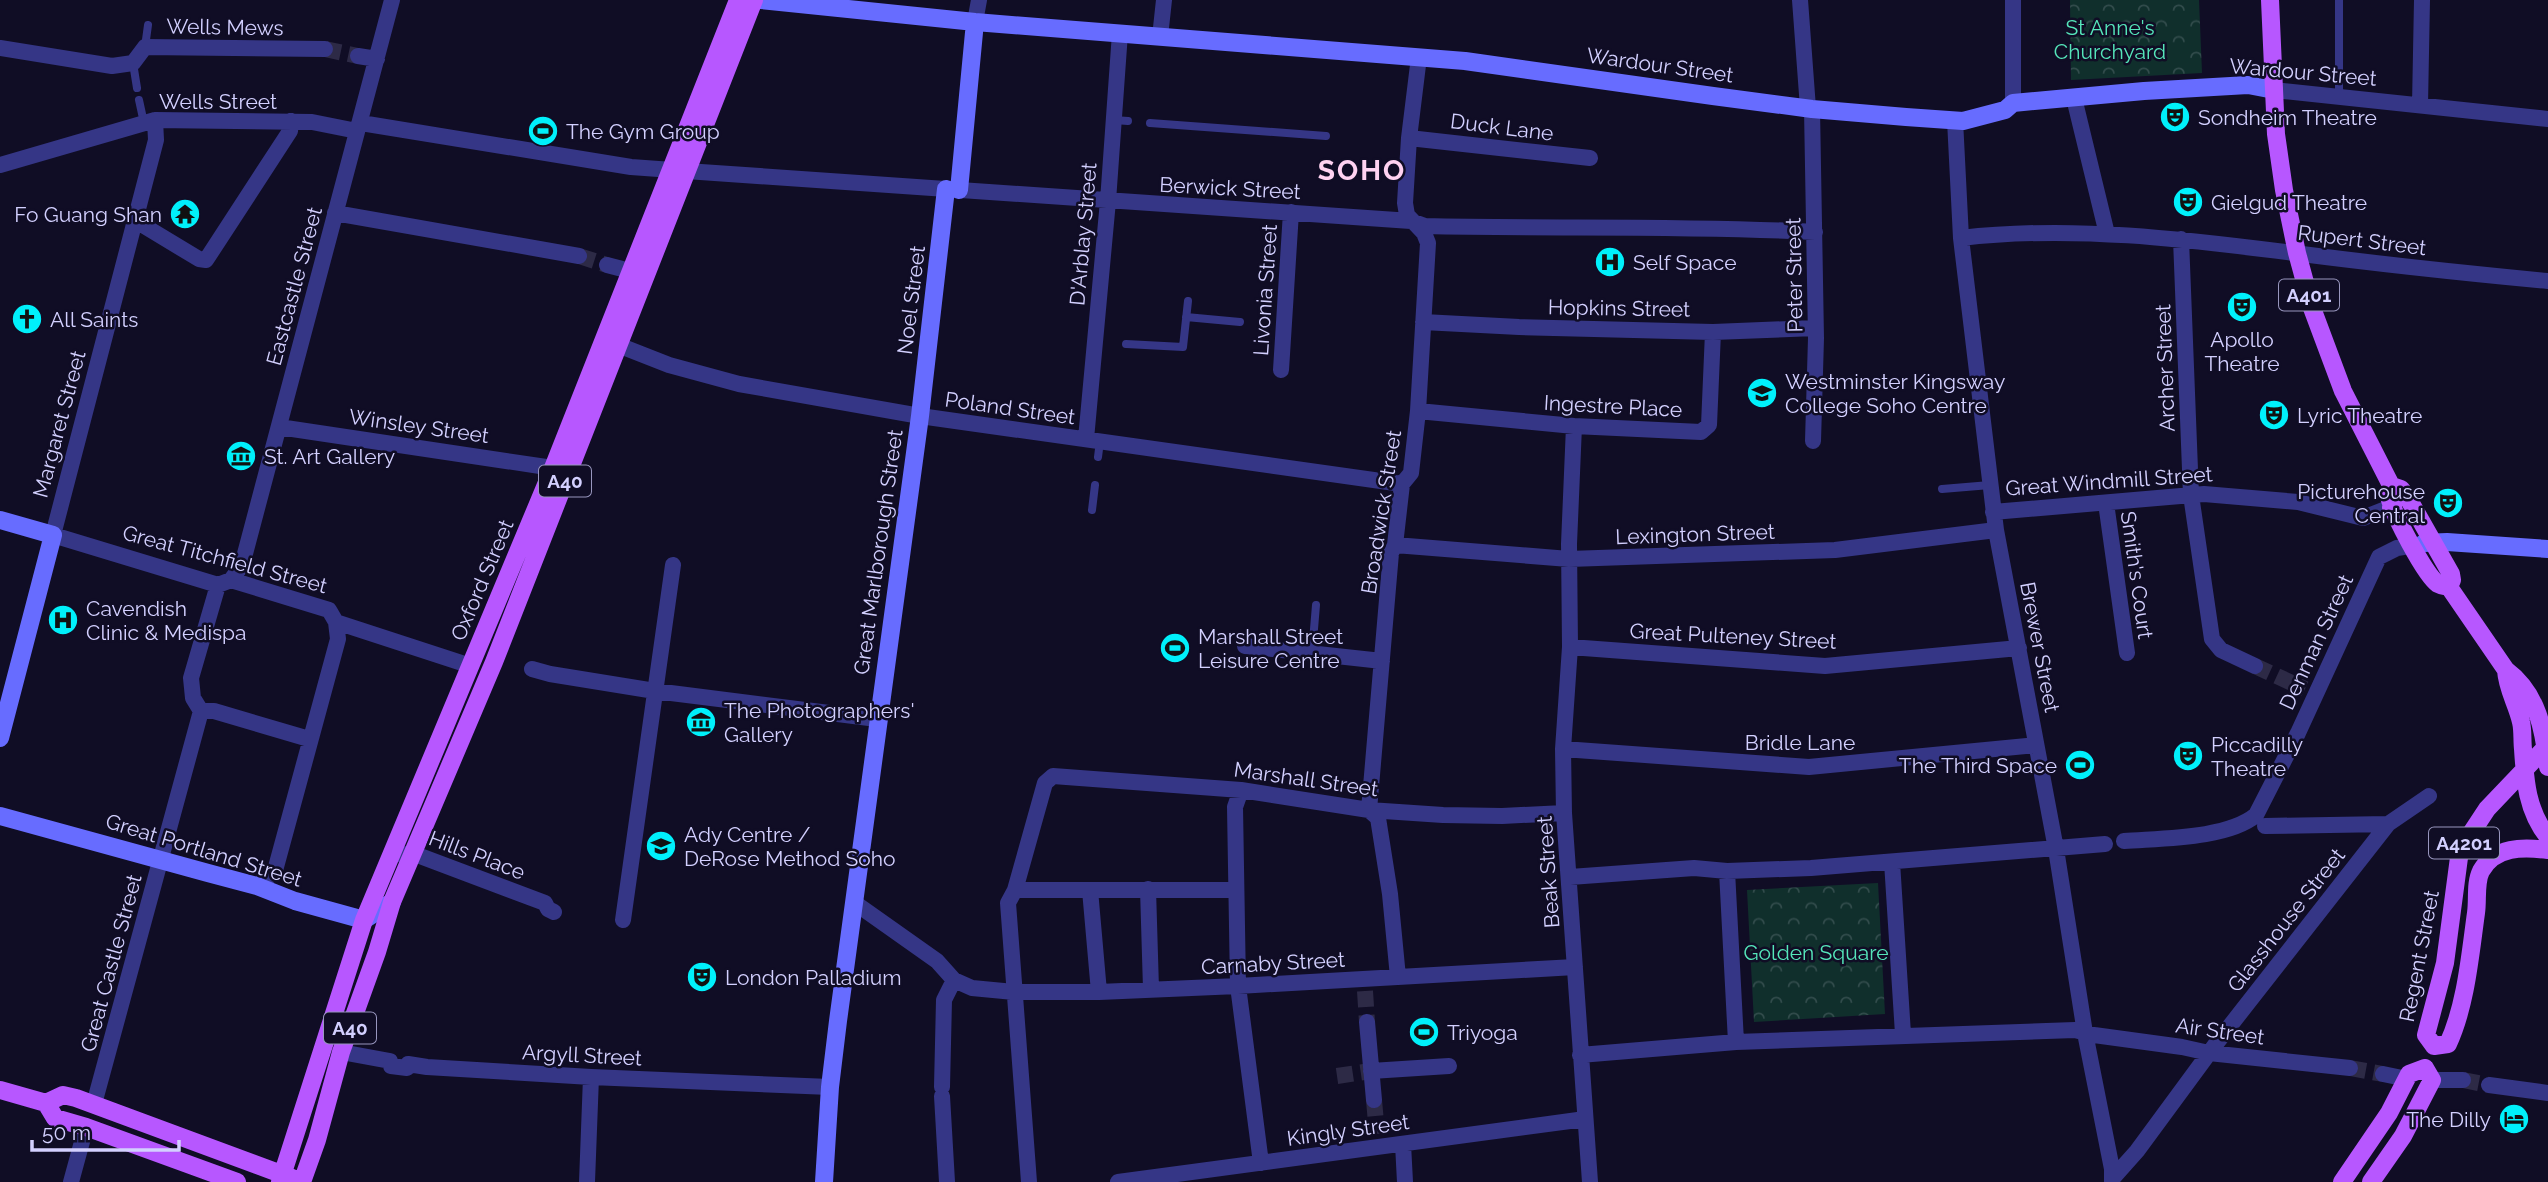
<svg xmlns="http://www.w3.org/2000/svg" width="2548" height="1182" viewBox="0 0 2548 1182" font-family="Raleway,sans-serif">
	<style>
		.park { fill: url(#park-crowns) }
		.lines { fill: none; stroke-linecap: round; stroke-linejoin: round }
		.street-tunnel { stroke: #2d2a46; stroke-width: 16; stroke-dasharray: 16 8; stroke-linecap: butt }
		.lane { stroke: #353686; stroke-width: 8 }
		.street { stroke: #353686; stroke-width: 16 }
		.secondary { stroke: #676cff; stroke-width: 18 }
		.primary { stroke: #b757ff; stroke-width: 18 }
		.labels { text-anchor: middle; dominant-baseline: central; stroke-width: 5; stroke-linejoin: round; paint-order: stroke }
		.shield { fill: #100d25; stroke: #9896be; stroke-width: 2 }
		.shield-label { font-size: 19px; font-weight: bold; fill: #d3d0ff }
		.street-label { font-size: 21px; fill: #d3d0ff; stroke: #100d25 }
		.park-label { font-size: 21px; fill: #55e6ba; stroke: #100d25 }
		.poi-label { font-size: 21px; fill: #d3d0ff; stroke: #100d25; text-anchor: start }
		.district-label { font-size: 28px; font-weight: bold; letter-spacing: 2px; fill: #ffd2f1; stroke: #100d25 }
	</style>
	<defs>
		<pattern id="park-crowns" width="20" height="18" patternUnits="userSpaceOnUse" patternTransform="scale(1.75)"><rect width="20" height="18" fill="#102f2c"/><path d="M2 6a3 3 0 1 1 6 0M12 15a3 3 0 1 1 6 0" fill="none" stroke="#324c4c"/></pattern>
	</defs>
	<rect width="100%" height="100%" fill="#100d25"/>
	<path class="park" d="M2070,0H2199L2202,73L2071,80Z
		M1878,883L1885,1014L1754,1022L1747,890Z"/>
	<g class="lines">
		<path class="street-tunnel" d="M325,49L358,56
			M579,256L607,265
			M2255,666L2305,689
			M1365,991L1367,1022
			M2350,1068L2383,1074
			M1337,1076L1371,1071
			M2463,1080L2489,1085
			M1374,1100L1377,1134"/>
		<path class="lane" d="M145,47L148,25
			M133,63L137,88
			M2339,97V0
			M139,100L144,123
			M1114,120L1128,121
			M1150,123L1326,136
			M1186,317L1240,322
			M1126,344L1183,347L1188,301
			M1098,457L1100,441
			M1942,489L1990,485
			M1092,510L1095,485
			M1312,653L1316,605"/>
		<path class="street" d="M1800,0L1808,108
			M2013,0V103
			M975,22L979,0
			M1160,37L1164,0
			M0,48L112,66L133,63L145,47L325,49
			M358,56L377,59
			M2274,90L2548,119
			M2074,98L2107,234
			M2420,105L2422,0
			M1812,109L1816,338L1813,441
			M155,120L156,140L53,535L218,585L231,580L329,610L336,622L471,666
			M1955,120L1961,238L1996,530L2056,849L2085,1033L2112,1169V1182
			M361,123L631,167L686,171L1411,221L1425,226C1555,229 1685,225 1815,232
			M1409,138L1590,158
			M0,165L155,120L312,122L357,131
			M335,213L579,256
			M136,221L199,259L206,260L290,131L291,121
			M1961,238C2072,225 2184,239 2294,253C2379,264 2463,273 2548,281
			M2181,239L2191,495L2212,639L2221,650L2255,666
			M607,265L630,271
			M1423,322L1519,327L1713,332L1815,328
			M618,345L669,365L739,384L920,416L1402,484
			M1281,370L1291,212
			M1418,411L1574,426L1701,432L1709,425L1713,332
			M1574,426L1569,544L1570,647L1563,749L1564,813L1590,1182
			M279,427L553,468
			M1086,439L1108,201L1120,33
			M2106,503L2127,653
			M1993,512L2204,494L2298,502L2363,518L2391,507
			M1395,545L1569,559L1835,550L1996,530
			M231,580L242,565L392,0
			M1245,646L1382,661
			M1570,647L1825,666L2019,648
			M532,669L550,674L655,691L877,719
			M201,711L193,698L191,678L218,585
			M201,711H214L309,739
			M1563,749L1809,767L2036,745
			M1241,790L1235,807L1238,986L1261,1163
			M1369,810L1391,553L1395,545L1402,484L1411,473L1418,411L1428,243L1424,233L1407,215L1405,203L1409,138L1419,57
			M1369,810L1378,818L1390,894L1398,977
			M2265,826L2388,824
			M2124,841C2161,838 2227,839 2256,815L2298,733L2379,557L2397,548L2423,544
			M402,855L412,853L420,856L545,903L548,909L554,912
			M1892,862L1903,1034
			M1727,871L1736,1042
			M1570,877L1694,868L1727,871L1811,868L2105,844
			M257,886L274,872L276,867L338,639L336,622
			M1148,889L1151,989
			M1015,890H1236
			M1090,890L1099,992
			M855,903L937,961L954,980L972,988L1014,992H1099L1238,986L1575,967
			M623,920L673,565
			M1367,1022L1374,1100
			M341,1052L390,1061L391,1066L407,1068L408,1064L427,1067L591,1077L830,1087
			M1580,1055L1736,1042L2075,1030L2094,1035L2182,1047L2209,1053L2350,1068
			M1371,1071L1449,1066
			M2383,1074L2407,1079
			M2432,1080H2463
			M2489,1085L2548,1093
			M942,1087L944,1000L954,980
			M942,1096L947,1182
			M94,1104L201,711
			M1403,1144L1405,1182
			M2112,1179L2137,1151L2215,1045L2388,824L2429,796
			M71,1182L86,1127
			M587,1182L591,1077
			M1029,1182L1008,903L1015,890L1045,783L1053,776L1241,790L1369,810L1443,815L1502,816L1564,813
			M1118,1182L1585,1119"/>
		<path class="secondary" d="M761,0L975,22L1465,61L1713,96L1812,109L1906,117L1963,121L2005,110L2013,103L2144,91L2248,85L2274,90
			M959,190L975,22
			M0,520L53,535L0,738
			M2424,543L2447,542L2548,549
			M0,816L208,873L257,886L295,901L364,920L392,902
			M824,1182L830,1087L838,1021L920,416L946,189"/>
		<path class="primary" d="M2270,0L2276,134L2284,190L2297,253L2312,308L2343,391L2397,497L2391,507
			M2392,486L2401,489L2408,498L2451,574L2452,580L2449,587
			M2389,496C2392,512 2425,575 2438,584C2442,586 2444,586 2449,587L2506,670C2538,694 2544,730 2548,767
			M2506,670C2507,689 2517,704 2521,722C2523,730 2522,740 2523,749C2525,781 2527,811 2548,837
			M2434,1046L2426,1035L2445,963L2460,850L2487,809L2548,745
			M2434,1046L2448,1044C2466,1005 2470,956 2476,913C2478,900 2475,883 2481,871C2495,846 2523,847 2548,850
			M0,1090L46,1103L63,1095L76,1098L292,1178
			M46,1103L55,1118L86,1127L237,1182
			M280,1182L364,920L553,468L738,0
			M302,1182L317,1140L341,1052L377,952L392,902L494,662L754,0
			M2342,1182L2389,1113L2409,1074L2425,1068
			M2371,1182L2403,1136L2432,1080L2425,1068"/>
	</g>
	<defs>
		<g id="theatre-disc" transform="scale(1.575)"><circle r="9.5" fill="#00f0fb" stroke="#100d25"/><path d="M-5-5.5Q0-4 5-5.5V0Q5 5 0 6Q-5 5-5 0ZM-3.3-2.5H-1v1.5H-3.3ZM1-2.5H3.3v1.5H1ZM-2.8 1Q0 5.5 2.8 1Z" fill="#111"/></g>
		<g id="stadium-disc" transform="scale(1.575)"><circle r="9.5" fill="#00f0fb" stroke="#100d25"/><path d="M0-5a6.5 5 0 1 0 0 10a6.5 5 0 1 0 0-10ZM-3.5-1.8h7v3.6h-7Z" fill="#111"/></g>
		<g id="temple-disc" transform="scale(1.575)"><circle r="9.5" fill="#00f0fb" stroke="#100d25"/><path d="M0-6L5-2H3V0L6.5 2.5H4V6H1.5V3h-3V6H-4V2.5H-6.5L-3 0V-2H-5Z" fill="#111"/></g>
		<g id="hospital-disc" transform="scale(1.575)"><circle r="9.5" fill="#00f0fb" stroke="#100d25"/><path d="M-5-5h3v3.5h4V-5h3V5h-3V1.5h-4V5h-3Z" fill="#111"/></g>
		<g id="church-disc" transform="scale(1.575)"><circle r="9.5" fill="#00f0fb" stroke="#100d25"/><path d="M-1.2-6h2.4v3.5h3.3v2.4h-3.3V6h-2.4V-.1h-3.3v-2.4h3.3Z" fill="#111"/></g>
		<g id="university-disc" transform="scale(1.575)"><circle r="9.5" fill="#00f0fb" stroke="#100d25"/><path d="M0-5L7-2L0 1L-7-2ZM-4 1L0 2.5L4 1V4Q0 6-4 4Z" fill="#111"/></g>
		<g id="museum-disc" transform="scale(1.575)"><circle r="9.5" fill="#00f0fb" stroke="#100d25"/><path d="M0-6L6-3V-2H-6V-3ZM-5-1h2V3h-2ZM-1-1h2V3h-2ZM3-1h2V3H3ZM-6 4H6V6H-6Z" fill="#111"/></g>
		<g id="hotel-disc" transform="scale(1.575)"><circle r="9.5" fill="#00f0fb" stroke="#100d25"/><path d="M-6-4.5h1.5V1H6V5H4.5V3h-9V5H-6ZM-4 0a1.8 1.8 0 1 1 3.6 0ZM.5 0V-2.5h3Q6-2.5 6 0Z" fill="#111"/></g>
	</defs>
	<g fill-rule="evenodd">
		<use href="#theatre-disc" x="2175" y="117"/>
		<use href="#stadium-disc" x="543" y="131"/>
		<use href="#theatre-disc" x="2188" y="202"/>
		<use href="#temple-disc" x="185" y="214"/>
		<use href="#hospital-disc" x="1610" y="262"/>
		<use href="#theatre-disc" x="2242" y="307"/>
		<use href="#church-disc" x="27" y="319"/>
		<use href="#university-disc" x="1762" y="393"/>
		<use href="#theatre-disc" x="2274" y="415"/>
		<use href="#museum-disc" x="241" y="456"/>
		<use href="#theatre-disc" x="2448" y="503"/>
		<use href="#hospital-disc" x="63" y="620"/>
		<use href="#stadium-disc" x="1175" y="648"/>
		<use href="#museum-disc" x="701" y="722"/>
		<use href="#theatre-disc" x="2188" y="756"/>
		<use href="#stadium-disc" x="2080" y="765"/>
		<use href="#university-disc" x="661" y="846"/>
		<use href="#theatre-disc" x="702" y="977"/>
		<use href="#stadium-disc" x="1424" y="1032"/>
		<use href="#hotel-disc" x="2514" y="1119"/>
	</g>
	<g class="labels">
		<g class="shield">
			<rect x="2279" y="279.5" width="60" height="31" rx="5"/>
			<rect x="539" y="465.5" width="52" height="31" rx="5"/>
			<rect x="2429" y="827.5" width="70" height="31" rx="5"/>
			<rect x="324" y="1012.5" width="52" height="31" rx="5"/>
		</g>
		<g class="shield-label">
			<text x="2309" y="295">A401</text>
			<text x="565" y="481">A40</text>
			<text x="2464" y="843">A4201</text>
			<text x="350" y="1028">A40</text>
		</g>
		<g class="street-label">
			<text transform="translate(225 27) rotate(1)">Wells Mews</text>
			<text transform="translate(1660 65) rotate(8)">Wardour Street</text>
			<text transform="translate(2303 72) rotate(5)">Wardour Street</text>
			<text x="218" y="101">Wells Street</text>
			<text transform="translate(1502 127) rotate(7)">Duck Lane</text>
			<text transform="translate(1230 188) rotate(3)">Berwick Street</text>
			<text transform="translate(1083 234) rotate(-85)">D'Arblay Street</text>
			<text transform="translate(2362 240) rotate(7)">Rupert Street</text>
			<text transform="translate(1794 275) rotate(-91)">Peter Street</text>
			<text transform="translate(294 286) rotate(-75)">Eastcastle Street</text>
			<text transform="translate(1265 290) rotate(-86)">Livonia Street</text>
			<text transform="translate(911 300) rotate(-83)">Noel Street</text>
			<text transform="translate(1619 308) rotate(1)">Hopkins Street</text>
			<text transform="translate(2165 368) rotate(-92)">Archer Street</text>
			<text transform="translate(1613 406) rotate(3)">Ingestre Place</text>
			<text transform="translate(1010 408) rotate(8)">Poland Street</text>
			<text transform="translate(59 424) rotate(-75)">Margaret Street</text>
			<text transform="translate(419 426) rotate(8)">Winsley Street</text>
			<text transform="translate(2109 481) rotate(-4)">Great Windmill Street</text>
			<text transform="translate(1381 512) rotate(-81)">Broadwick Street</text>
			<text transform="translate(1695 534) rotate(-2)">Lexington Street</text>
			<text transform="translate(878 552) rotate(-82)">Great Marlborough Street</text>
			<text transform="translate(225 559) rotate(15)">Great Titchfield Street</text>
			<text transform="translate(2137 575) rotate(82)">Smith's Court</text>
			<text transform="translate(482 580) rotate(-67)">Oxford Street</text>
			<text transform="translate(1733 636) rotate(3)">Great Pulteney Street</text>
			<text transform="translate(2316 642) rotate(-65)">Denman Street</text>
			<text transform="translate(2040 647) rotate(79)">Brewer Street</text>
			<text x="1800" y="742">Bridle Lane</text>
			<text transform="translate(1306 779) rotate(8)">Marshall Street</text>
			<text transform="translate(204 850) rotate(17)">Great Portland Street</text>
			<text transform="translate(477 855) rotate(21)">Hills Place</text>
			<text transform="translate(1548 872) rotate(-94)">Beak Street</text>
			<text transform="translate(2286 920) rotate(-52)">Glasshouse Street</text>
			<text transform="translate(2419 956) rotate(-79)">Regent Street</text>
			<text transform="translate(111 963) rotate(-75)">Great Castle Street</text>
			<text transform="translate(1273 963) rotate(-3)">Carnaby Street</text>
			<text transform="translate(2220 1031) rotate(8)">Air Street</text>
			<text transform="translate(582 1055) rotate(3)">Argyll Street</text>
			<text transform="translate(1348 1130) rotate(-8)">Kingly Street</text>
		</g>
		<g class="park-label">
			<text x="2110" y="27">St Anne's<tspan x="2110" dy="24">Churchyard</tspan></text>
			<text x="1816" y="952">Golden Square</text>
		</g>
		<g class="poi-label">
			<text x="2198" y="117">Sondheim Theatre</text>
			<text x="566" y="131">The Gym Group</text>
			<text x="2211" y="202">Gielgud Theatre</text>
			<text x="162" y="214" text-anchor="end">Fo Guang Shan</text>
			<text x="1633" y="262">Self Space</text>
			<text x="50" y="319">All Saints</text>
			<text x="2242" y="339" text-anchor="middle">Apollo<tspan x="2242" dy="24">Theatre</tspan></text>
			<text x="1785" y="381">Westminster Kingsway<tspan x="1785" dy="24">College Soho Centre</tspan></text>
			<text x="2297" y="415">Lyric Theatre</text>
			<text x="264" y="456">St. Art Gallery</text>
			<text x="2425" y="491" text-anchor="end">Picturehouse<tspan x="2425" dy="24">Central</tspan></text>
			<text x="86" y="608">Cavendish<tspan x="86" dy="24">Clinic &amp; Medispa</tspan></text>
			<text x="1198" y="636">Marshall Street<tspan x="1198" dy="24">Leisure Centre</tspan></text>
			<text x="724" y="710">The Photographers'<tspan x="724" dy="24">Gallery</tspan></text>
			<text x="2211" y="744">Piccadilly<tspan x="2211" dy="24">Theatre</tspan></text>
			<text x="2057" y="765" text-anchor="end">The Third Space</text>
			<text x="684" y="834">Ady Centre /<tspan x="684" dy="24">DeRose Method Soho</tspan></text>
			<text x="725" y="977">London Palladium</text>
			<text x="1447" y="1032">Triyoga</text>
			<text x="2491" y="1119" text-anchor="end">The Dilly</text>
		</g>
		<g class="district-label">
			<text x="1362" y="170">SOHO</text>
		</g>
	</g>
	<path d="M32 1140v10h147v-10" fill="none" stroke="#d3d0ff" stroke-width="3.5"/>
	<text x="42" y="1140" font-size="21" fill="#d3d0ff" stroke="#100d25" stroke-width="5" paint-order="stroke">50 m</text>
</svg>
